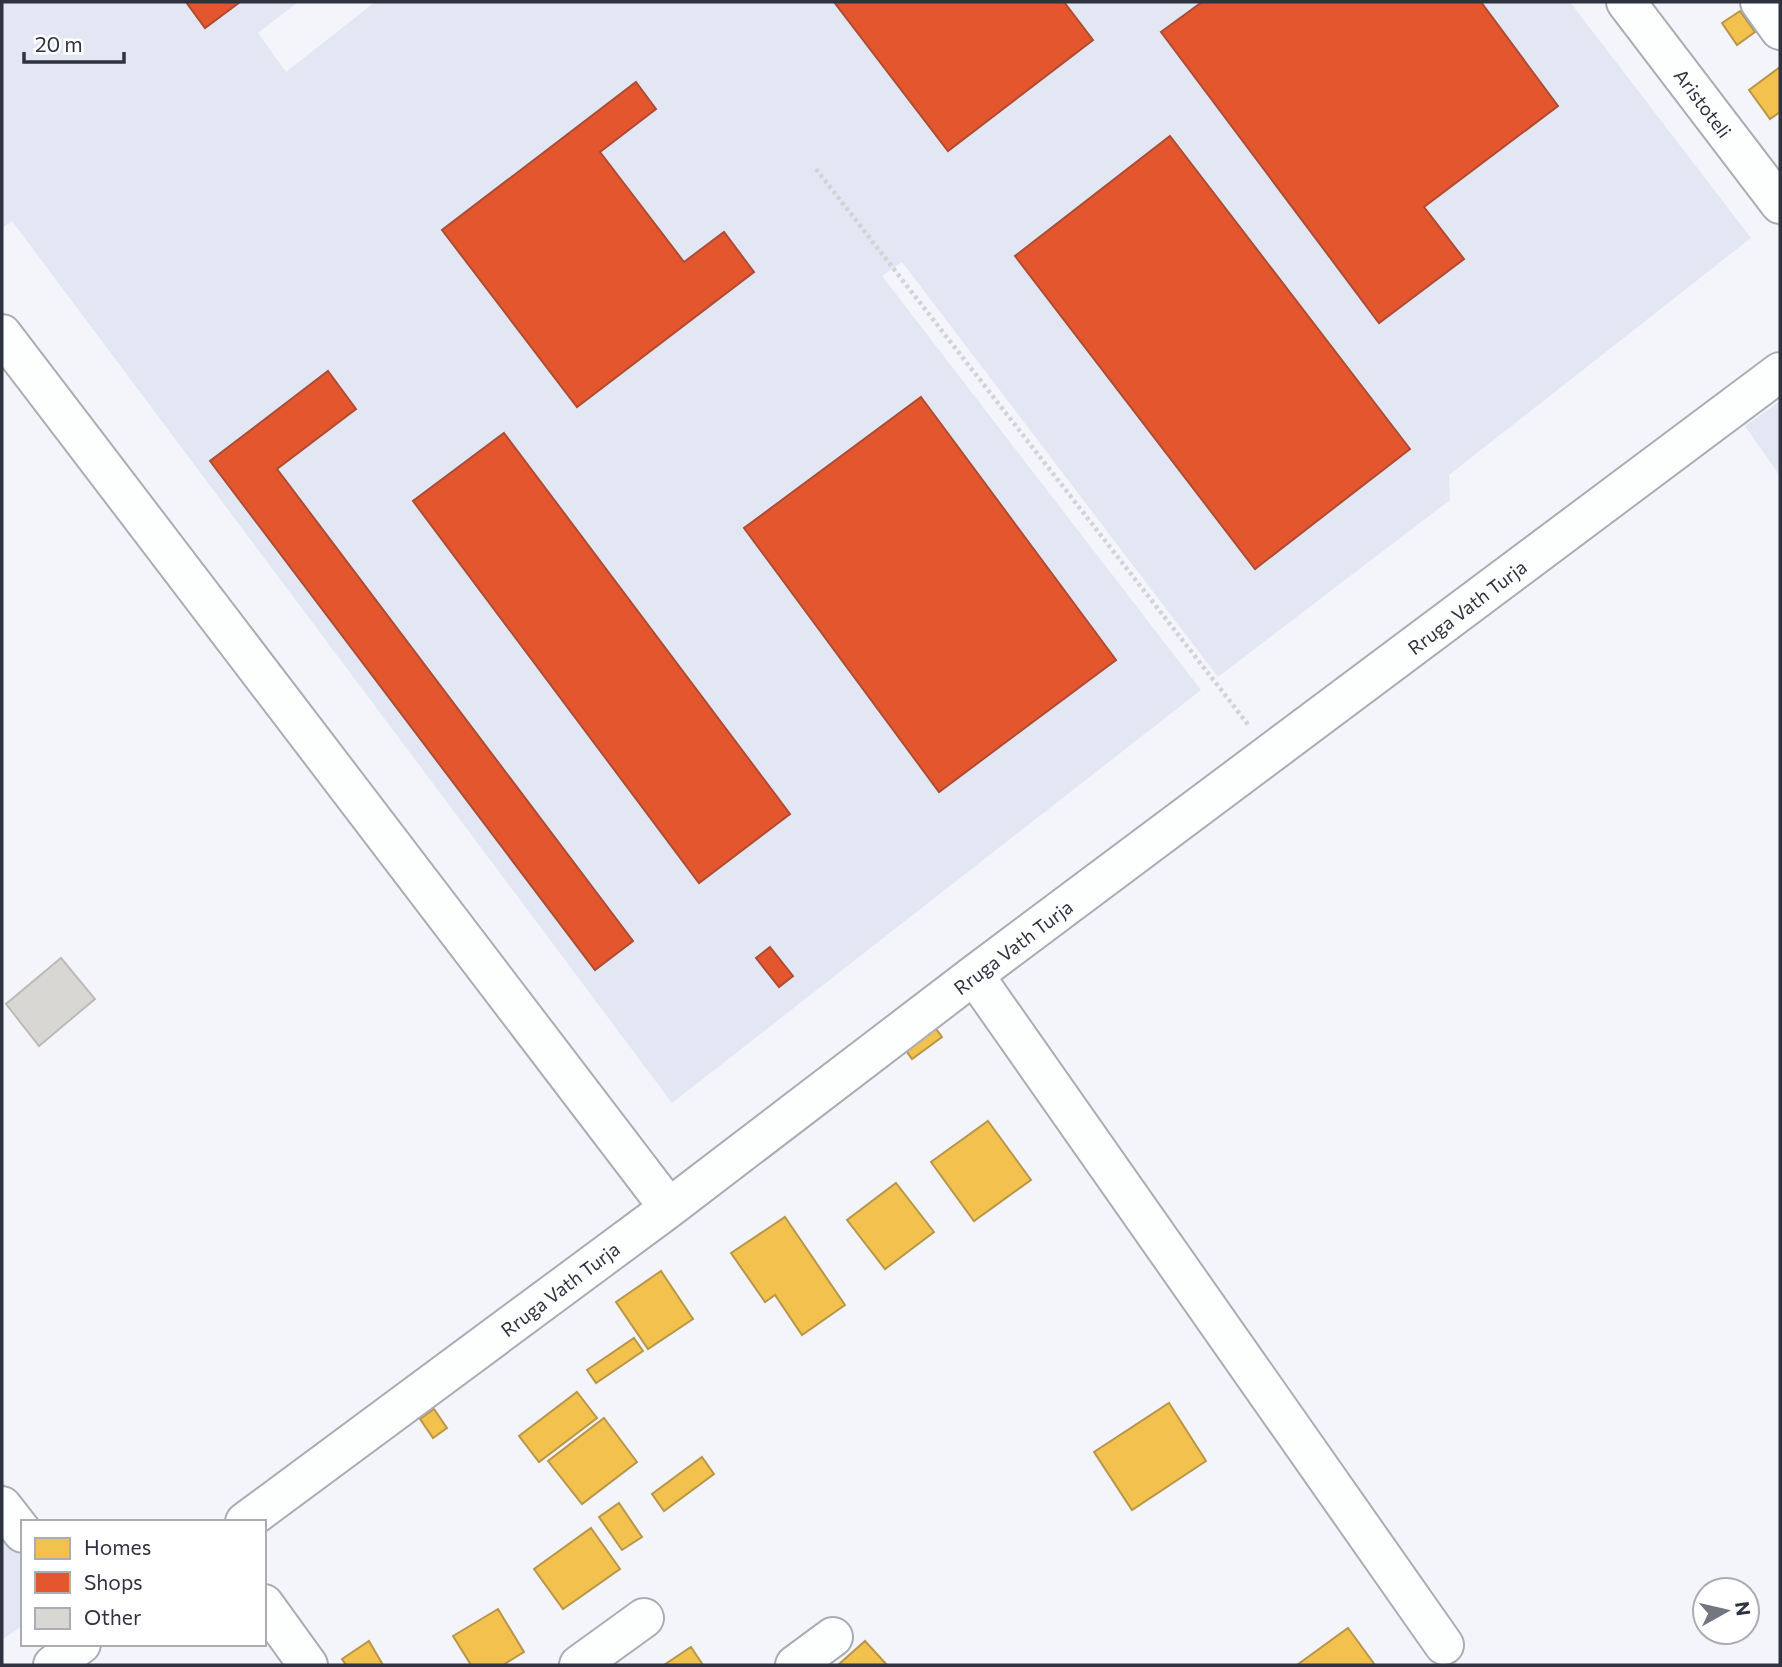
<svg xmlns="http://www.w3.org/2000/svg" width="1782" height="1667" viewBox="0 0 1782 1667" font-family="Commissioner,sans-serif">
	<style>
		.built { fill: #e3e7f3 }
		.homes { fill: #f2c14e; stroke: #b8964a; stroke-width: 2 }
		.shops { fill: #e4572e; stroke: #ae4c33; stroke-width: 2 }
		.building { fill: #d8d7d3; stroke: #bcbbb7; stroke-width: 2 }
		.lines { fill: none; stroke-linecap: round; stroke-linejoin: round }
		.minor-casing { stroke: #abadb5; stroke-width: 42 }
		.path { stroke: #d3d3d6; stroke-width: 4.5; stroke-dasharray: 3.5 3.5; stroke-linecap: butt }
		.minor { stroke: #fdfefe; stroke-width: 38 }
		.labels { text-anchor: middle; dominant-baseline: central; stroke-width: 7; stroke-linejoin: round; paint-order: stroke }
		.street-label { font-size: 19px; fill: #2f3340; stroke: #fff }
	</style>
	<rect width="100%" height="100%" fill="#f4f5fa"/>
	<path class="built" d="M2,2H298L258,33L286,72L375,2H1570L1751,238L1449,475L1450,500L1218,677L902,262L882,276L1201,690L672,1103L12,221L2,228Z
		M1780,401V476L1745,426Z
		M2,1480L34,1522H23V1625L2,1640Z"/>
	<path class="homes" d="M1740,11L1755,32L1737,45L1722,23Z
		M1780,67V112L1770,119L1749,90Z
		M932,1023L942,1037L912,1059L902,1045Z
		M988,1121L1031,1180L974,1221L931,1162Z
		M896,1183L934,1232L885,1269L847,1220Z
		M785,1217L845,1305L802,1335L775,1295L765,1302L731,1253Z
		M661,1271L693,1319L648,1349L616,1302Z
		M634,1338L643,1351L596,1383L587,1370Z
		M577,1392L597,1418L539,1462L519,1436Z
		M1169,1403L1206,1461L1132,1510L1094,1452Z
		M434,1409L447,1428L433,1438L420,1419Z
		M604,1418L637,1462L582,1504L548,1461Z
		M702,1457L714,1474L664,1511L652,1494Z
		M619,1503L642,1537L622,1550L599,1517Z
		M591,1528L620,1569L563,1609L534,1569Z
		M498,1609L524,1652L503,1665H471L453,1636Z
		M1348,1628L1375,1665H1297Z
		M369,1641L383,1665H346L342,1659Z
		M865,1641L887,1665H838Z
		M691,1647L703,1665H664Z"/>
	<path class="shops" d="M186,2H240L205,28Z
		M834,2H1064L1093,40L948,151Z
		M1202,2H1481L1558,106L1424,207L1464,259L1379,323L1161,32Z
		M636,82L656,109L600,152L684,262L724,232L754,272L577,407L442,230Z
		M1170,136L1410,449L1255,569L1015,256Z
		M328,371L356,409L277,469L633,941L595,970L210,461Z
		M921,397L1116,660L939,792L744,528Z
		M504,433L790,814L699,883L413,501Z
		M770,947L793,976L779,987L756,958Z"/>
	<path class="building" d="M61,958L95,999L39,1046L6,1004Z"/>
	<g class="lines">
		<g class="minor-casing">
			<path id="minor" d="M1626,2L1780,204
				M1760,2L1780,30
				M2,334L669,1208
				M974,975L1444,1645
				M2,1506L23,1533
				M245,1522L669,1208L974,975L1780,372
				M264,1604L308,1665
				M53,1665L81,1644
				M579,1665L644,1618
				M795,1665L833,1637"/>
		</g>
		<path class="path" d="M816,169L1250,727"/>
		<use href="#minor" class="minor"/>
	</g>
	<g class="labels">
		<g class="street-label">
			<text transform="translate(1703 103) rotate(53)">Aristoteli</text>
			<text transform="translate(1467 607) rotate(-37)">Rruga Vath Turja</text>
			<text transform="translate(1013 947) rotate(-37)">Rruga Vath Turja</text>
			<text transform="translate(560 1289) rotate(-37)">Rruga Vath Turja</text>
		</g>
	</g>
	<rect width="1782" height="1667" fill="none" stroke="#2f3340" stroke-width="7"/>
	<rect x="21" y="1520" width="245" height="126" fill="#ffffff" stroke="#acadb3" stroke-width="2"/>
	<rect x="35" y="1538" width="35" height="21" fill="#f2c14e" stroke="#acadb3" stroke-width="2"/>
	<text x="84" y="1555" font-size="21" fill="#2f3340">Homes</text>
	<rect x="35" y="1572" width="35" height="21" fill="#e4572e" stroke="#acadb3" stroke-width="2"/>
	<text x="84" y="1590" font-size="21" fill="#2f3340">Shops</text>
	<rect x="35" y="1608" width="35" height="21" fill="#d8d7d3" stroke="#acadb3" stroke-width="2"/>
	<text x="84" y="1625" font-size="21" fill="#2f3340">Other</text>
	<g transform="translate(1726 1611) rotate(82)"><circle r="33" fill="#ffffff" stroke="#acadb3" stroke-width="2"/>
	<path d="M0-5L12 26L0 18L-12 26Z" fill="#747781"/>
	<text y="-10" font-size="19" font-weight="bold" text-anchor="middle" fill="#2f3340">N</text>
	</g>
	<path d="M24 52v10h100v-10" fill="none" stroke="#2f3340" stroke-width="3.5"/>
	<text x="35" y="52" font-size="21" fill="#2f3340" stroke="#ffffff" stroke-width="5" paint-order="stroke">20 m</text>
</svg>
